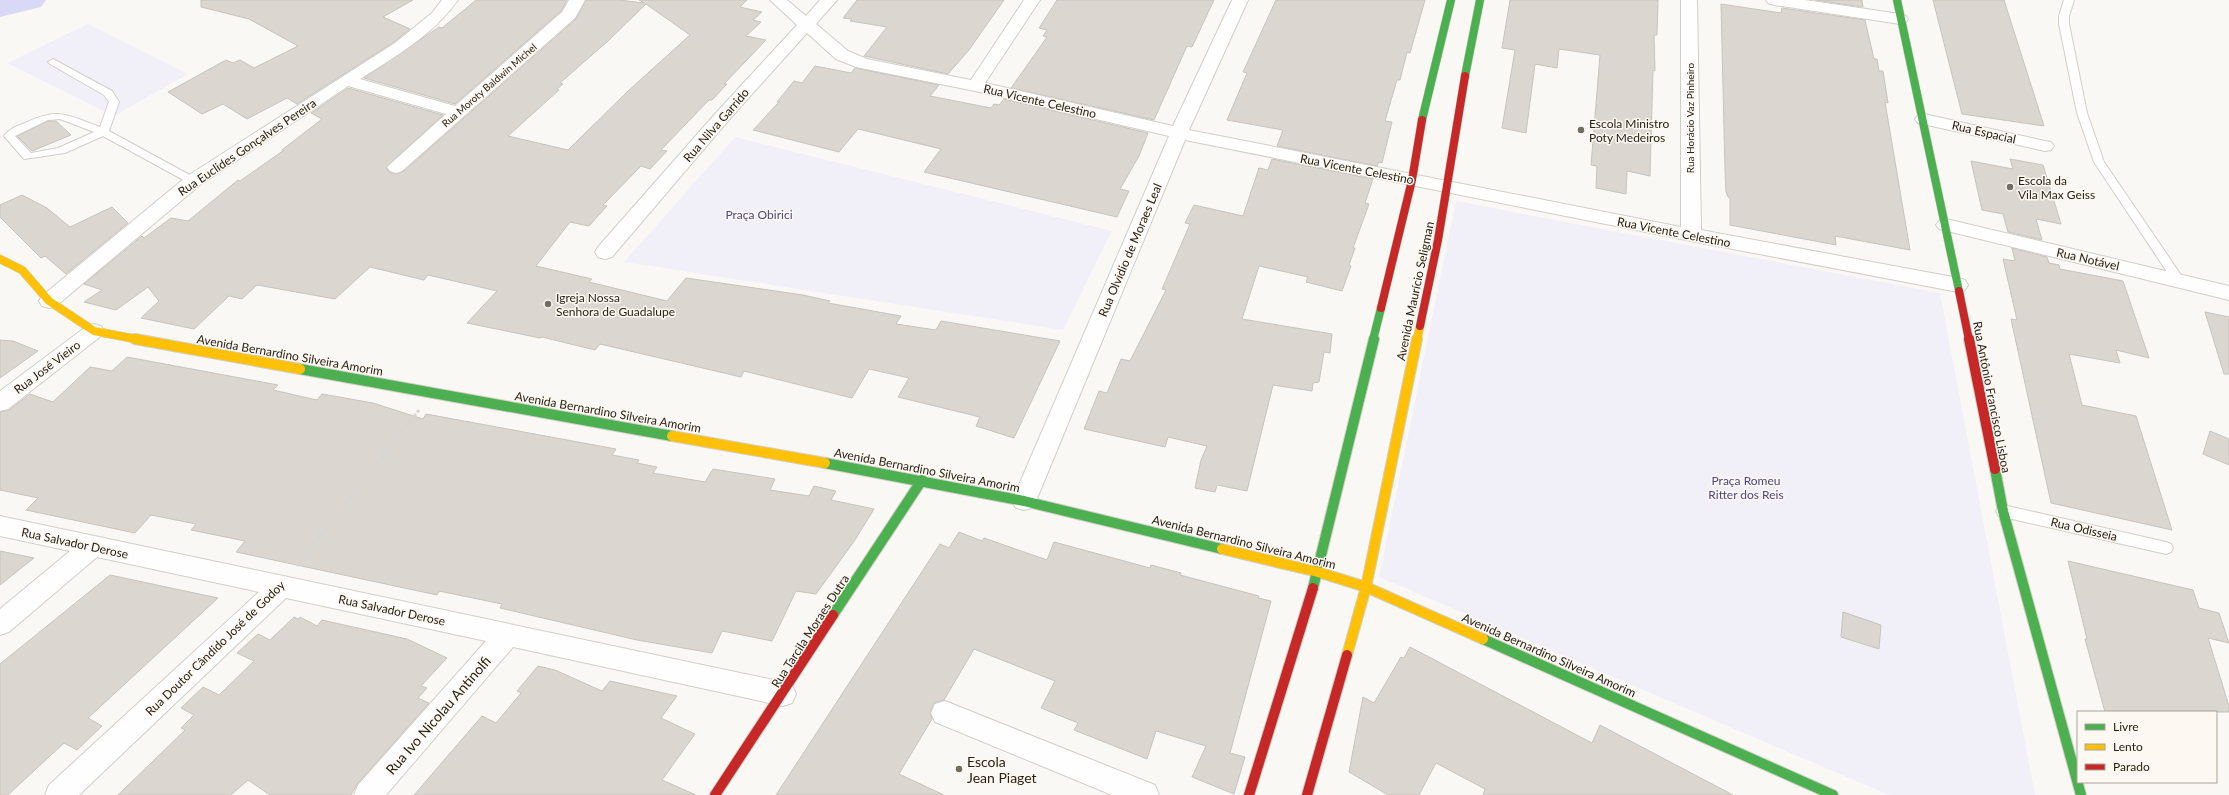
<svg xmlns="http://www.w3.org/2000/svg" width="2229" height="795" viewBox="0 0 2229 795" font-family="Lato,sans-serif">
	<style>
		.green { fill: #f1f0f9 }
		.lines { fill: none; stroke-linecap: round; stroke-linejoin: round }
		.river { fill: #d9d8f6; fill-rule: evenodd }
		.building { fill: #dbd6d0; stroke: #c8c3bc; fill-rule: evenodd }
		.lane-casing { stroke: #d2cec7; stroke-width: 2 }
		.street-casing { stroke: #d2cec7; stroke-width: 2 }
		.fast-far1-casing { stroke: #d2cec7; stroke-width: 9 }
		.fast-casing { stroke: #d2cec7; stroke-width: 12 }
		.slow-far1-casing { stroke: #d2cec7; stroke-width: 9 }
		.slow-casing { stroke: #d2cec7; stroke-width: 12 }
		.jam-far1-casing { stroke: #d2cec7; stroke-width: 9 }
		.jam-casing { stroke: #d2cec7; stroke-width: 12 }
		.path { stroke: #d7d6d4; stroke-width: 3; stroke-dasharray: 4.5 2; stroke-linecap: butt }
		.lane { fill: #fefefe; fill-rule: evenodd }
		.street { fill: #fefefe; fill-rule: evenodd }
		.fast-far1 { stroke: #4caf50; stroke-width: 8 }
		.fast { stroke: #4caf50; stroke-width: 10 }
		.slow-far1 { stroke: #ffc107; stroke-width: 8 }
		.slow { stroke: #ffc107; stroke-width: 10 }
		.jam-far1 { stroke: #c62828; stroke-width: 8 }
		.jam { stroke: #c62828; stroke-width: 10 }
		.poi-dot { fill: #726c63; stroke: #fdf8f2; stroke-width: 1.5 }
		.labels { text-anchor: middle; dominant-baseline: central; stroke-width: 3; stroke-linejoin: round; paint-order: stroke }
		.far-street-label { font-size: 10px; fill: #282014; stroke: #fdf8f2 }
		.street-label { font-size: 12px; fill: #282014; stroke: #fdf8f2 }
		.poi-label { font-size: 12px; fill: #282014; stroke: #fdf8f2; text-anchor: start }
		.park-label { font-size: 12px; fill: #4b4486; stroke: #fdf8f2 }
		.near-street-label { font-size: 14px; fill: #282014; stroke: #fdf8f2 }
		.near-poi-label { font-size: 14px; fill: #282014; stroke: #fdf8f2; text-anchor: start }
	</style>
	<rect width="100%" height="100%" fill="#faf8f5"/>
	<path class="green" d="M88,24L188,74L114,116L7,63Z
		M735,137L1112,231L1063,330L624,262Z
		M1456,201L1940,293L2035,795H1889L1379,577Z"/>
	<g class="lines">
		<path class="river" d="M0,0H46L41,7L0,17Z"/>
	</g>
	<path class="building" d="M201,0H413L383,17L410,29L394,42L297,104L287,98L247,119L223,104L202,114L168,92L226,60L233,63L240,60L254,68L298,46L249,19L201,7Z
		M476,0H567L561,11L455,104L364,78L439,27L442,28Z
		M586,0H619L644,3L639,0H747L740,7L762,12L753,20L761,22L746,36L766,40L724,84H727L712,100H709L661,150L667,151L650,169L641,166L603,205L607,206L589,226L570,222L536,266L592,279L589,282L667,301L686,278L803,295L830,301L828,303L901,316L896,324L936,330L941,321L1060,341L1014,438L976,426L980,417L898,397L909,378L869,369L852,398L744,371L741,377L600,344L595,350L542,337L540,338L467,323L497,291L428,275L424,280L370,267L335,299L257,285L242,299L229,296L194,329L141,318L159,301L148,287L116,310L84,302L102,290L84,284L142,236L144,238L171,218L188,221L238,180L240,181L284,150H282L322,119L311,113L348,88L443,115L386,167L389,172L396,174L403,172L576,19ZM646,4L690,35L628,91L568,150L508,136L559,90L557,89L563,84L560,83L608,41Z
		M857,0H1004L969,50L948,74L864,56L887,27L850,21L852,19L843,18Z
		M1057,0H1214L1192,47L1187,46L1154,120L1011,88L1047,37L1043,36L1047,30L1039,28Z
		M1276,0H1425L1410,53L1407,52L1400,80H1397L1385,121L1392,122L1382,163L1379,162L1377,166L1277,146L1283,130L1227,120L1247,73L1243,72Z
		M1510,0H1658L1657,35H1654L1655,71L1653,70L1650,176L1627,171L1626,194L1596,188L1597,166L1591,165L1600,55L1559,49L1557,68L1535,64L1526,133L1502,128L1515,50L1502,48Z
		M1815,0H1862L1863,7Z
		M1933,0H2004L2044,126L1962,114Z
		M1721,4L1781,13L1782,8L1865,20L1874,59H1877L1879,71H1883L1888,103L1885,102L1910,250L1835,236L1836,245L1730,225V198L1728,197L1726,192L1725,170Z
		M815,66L851,73L855,68L939,85L930,96L991,108L994,104L999,105L1004,99L1148,133L1139,156L1120,189L1129,191L1117,217L924,172L941,149L875,133L858,129L839,152L753,130L779,102H777L794,81L802,83Z
		M48,121H56L71,135L32,151L17,136Z
		M1272,159L1373,179L1365,203L1369,204L1353,248H1355L1349,265L1351,266L1342,291L1306,282L1308,277L1259,266L1242,319L1332,334L1330,353L1324,352L1319,382L1313,383L1312,391L1273,385L1247,491L1217,485L1215,492L1195,488L1201,460L1207,446L1168,437L1165,447L1084,429L1099,391L1107,393L1121,359L1130,361L1166,290L1162,289L1190,224L1185,223L1194,205L1243,216L1259,168L1268,170Z
		M2010,159L2043,165L2061,224L2036,219L2042,240L2008,232L2003,214L1982,210L1971,161L2013,169Z
		M22,195L47,208L70,227L112,207L128,223L66,274L45,256L41,258L0,217V205Z
		M2012,248L2047,257L2049,263L2059,265L2060,269L2123,281L2149,358L2116,350L2120,363L2069,354L2082,405L2136,416L2172,530L2051,503L2011,319L2017,320L2003,259L2015,261Z
		M2205,312L2229,317V374H2224Z
		M0,340L13,341L38,351L0,378Z
		M127,357L278,385L273,390L317,400L322,394L373,403L423,419L426,414L616,449L612,455L639,460L637,463L657,467L653,473L705,482L713,469L775,479L770,490L809,496L814,486L836,491L831,500L874,509L855,540L816,594L796,591L772,641L722,631L712,653L637,640L500,608L502,604L439,591L437,595L236,552L245,541L191,530L196,524L151,515L135,533L26,510L38,498L0,490V412L9,410L30,394L53,402L90,367L112,371Z
		M2210,431L2229,439V465L2203,454Z
		M959,532L982,541L984,538L1047,560L1054,542L1150,568L1151,565L1181,573L1180,575L1259,596L1258,598L1271,601L1230,753L1245,757L1234,794L1192,777L1206,746L1156,731L1147,759L1074,730L1078,723L1041,708L1055,681L974,649L944,700L934,703L930,712L932,719L899,774L944,795H776L940,544L949,548Z
		M0,551L34,558L0,585Z
		M2068,561L2193,590L2199,608L2219,613L2229,643L2208,638L2229,706V712H2105L2085,639H2087Z
		M110,575L218,598L88,718L102,726L77,750L64,743L8,795H0V664Z
		M1843,612L1881,625L1879,649L1841,637Z
		M294,617L298,619L300,617L317,626L322,620L407,639L447,658L421,686L427,688L418,698L429,703L357,784L351,795H270L248,780L231,795H118L185,730L181,728L194,715L181,708L203,687L219,695L254,661L237,653L258,634L270,640Z
		M1410,647L1592,743L1600,725L1733,795H1483L1485,789L1436,763L1419,795H1388L1349,772L1363,697L1374,703L1401,657L1404,658Z
		M538,666L555,670L602,691L610,681L677,696L661,718L695,734L662,780L696,795H414L482,716L496,723L521,693L517,691Z"/>
	<g class="lines">
		<g class="lane-casing">
			<path id="lane" d="M2064,0H2074L2069,16V24L2087,113L2104,162L2183,278L2185,281L2183,284H2175L2094,162L2077,113L2059,24V16Z
				M53,59L112,91L119,102L109,131L197,179L198,181L197,183H189L103,136L65,153L24,159L4,136C9,129 17,126 25,123C59,107 67,115 100,127L109,102L104,95L50,64L48,62ZM60,119L94,132L58,148L31,153L15,136L48,120Z
				M2003,505L2166,542L2171,544L2173,548L2171,552L2166,554L2003,517L1998,515L1996,511L1998,507Z"/>
		</g>
		<g class="street-casing">
			<path id="street" d="M442,0H458C433,35 396,56 360,79L455,106L562,12L569,0H585L575,18L402,171L396,173L390,171L387,167L446,114L348,86L200,185L56,306L49,308L42,306L39,301L42,296L186,177L395,43L432,13Z
				M770,0H787L806,16L820,0H837L816,24L848,51L867,59L971,80L1024,0H1040L985,83L1173,126L1232,0H1248L1189,130L1681,227V0H1697L1701,230L1958,278L1965,280L1968,285L1965,290L1958,292L1691,241L1185,140L1036,501L1032,508L1024,510L1016,508L1012,501L1169,136L975,91L856,67L836,59L807,33L727,122L612,257L605,259L598,257L595,252L598,247L715,114L797,25Z
				M1766,0H1805L1900,14L1906,16L1908,19L1906,22L1900,24L1774,5L1768,3Z
				M1924,114L2045,141L2051,142L2054,146L2051,150L2045,151L1918,123L1915,119L1918,115Z
				M1946,219L2229,286V300L1939,229L1936,225L1939,221Z
				M94,324L101,326L104,331L101,336L8,409L0,411V391L87,326Z
				M0,516L783,682L792,685L796,694L792,703L783,706L513,647L386,795H354L358,785L486,641L286,598L79,795H45L49,785L259,592L97,557L9,632L0,635V609L70,551L0,536Z
				M945,701L1155,785L1159,795H1112L935,722L931,713L935,704Z"/>
		</g>
		<g class="fast-far1-casing">
			<path id="fast-far1" d="M1897,0L1959,291
				M1465,76L1480,0
				M1422,120L1451,0
				M1373,340L1381,308"/>
		</g>
		<g class="fast-casing">
			<path id="fast" d="M300,369L672,436
				M825,463L1024,501L1222,549
				M1995,469L2003,511L2081,795
				M1313,588L1374,339
				M833,615L922,480
				M1483,639L1833,795"/>
		</g>
		<g class="slow-far1-casing">
			<path id="slow-far1" d="M0,259L22,270L49,301L94,331L141,340
				M1417,340L1420,326"/>
		</g>
		<g class="slow-casing">
			<path id="slow" d="M135,339L300,369
				M672,436L825,463
				M1222,549L1318,572L1366,587L1483,639
				M1347,655L1366,587L1417,339"/>
		</g>
		<g class="jam-far1-casing">
			<path id="jam-far1" d="M1959,291L1969,340
				M1381,308L1412,180L1422,120
				M1420,326L1438,240L1465,76"/>
		</g>
		<g class="jam-casing">
			<path id="jam" d="M1969,339L1995,469
				M715,795L833,615
				M1249,795L1313,588
				M1307,795L1347,655"/>
		</g>
		<path class="path" d="M297,566L419,410"/>
		<use href="#lane" class="lane"/>
		<use href="#street" class="street"/>
		<use href="#fast-far1" class="fast-far1"/>
		<use href="#fast" class="fast"/>
		<use href="#slow-far1" class="slow-far1"/>
		<use href="#slow" class="slow"/>
		<use href="#jam-far1" class="jam-far1"/>
		<use href="#jam" class="jam"/>
	</g>
	<g class="poi-dot">
		<circle cx="1581" cy="130" r="4"/>
		<circle cx="2010" cy="187" r="4"/>
		<circle cx="548" cy="304" r="4"/>
		<circle cx="959" cy="769" r="4"/>
	</g>
	<g class="labels">
		<g class="far-street-label">
			<text transform="translate(489 85) rotate(-41)">Rua Moroty Baldwin Michel</text>
			<text transform="translate(1690 118) rotate(-90)">Rua Horácio Vaz Pinheiro</text>
		</g>
		<g class="street-label">
			<text transform="translate(1040 101) rotate(13)">Rua Vicente Celestino</text>
			<text transform="translate(716 125) rotate(-49)">Rua Nilva Garrido</text>
			<text transform="translate(1984 132) rotate(13)">Rua Espacial</text>
			<text transform="translate(247 147) rotate(-34)">Rua Euclides Gonçalves Pereira</text>
			<text transform="translate(1357 169) rotate(11)">Rua Vicente Celestino</text>
			<text transform="translate(1674 232) rotate(11)">Rua Vicente Celestino</text>
			<text transform="translate(1130 250) rotate(-67)">Rua Olvidio de Moraes Leal</text>
			<text transform="translate(2088 259) rotate(13)">Rua Notável</text>
			<text transform="translate(1415 291) rotate(-78)">Avenida Maurício Seligman</text>
			<text transform="translate(290 355) rotate(10)">Avenida Bernardino Silveira Amorim</text>
			<text transform="translate(47 367) rotate(-37)">Rua José Vieiro</text>
			<text transform="translate(1992 397) rotate(79)">Rua Antônio Francisco Lisboa</text>
			<text transform="translate(608 412) rotate(10)">Avenida Bernardino Silveira Amorim</text>
			<text transform="translate(927 470) rotate(11)">Avenida Bernardino Silveira Amorim</text>
			<text transform="translate(2084 529) rotate(13)">Rua Odisseia</text>
			<text transform="translate(1244 542) rotate(14)">Avenida Bernardino Silveira Amorim</text>
			<text transform="translate(75 543) rotate(12)">Rua Salvador Derose</text>
			<text transform="translate(392 610) rotate(12)">Rua Salvador Derose</text>
			<text transform="translate(810 631) rotate(-57)">Rua Tarcila Moraes Dutra</text>
			<text transform="translate(215 648) rotate(-44)">Rua Doutor Cândido José de Godoy</text>
			<text transform="translate(1549 655) rotate(24)">Avenida Bernardino Silveira Amorim</text>
		</g>
		<g class="poi-label">
			<text x="1589" y="123">Escola Ministro<tspan x="1589" dy="14">Poty Medeiros</tspan></text>
			<text x="2018" y="180">Escola da<tspan x="2018" dy="14">Vila Max Geiss</tspan></text>
			<text x="556" y="297">Igreja Nossa<tspan x="556" dy="14">Senhora de Guadalupe</tspan></text>
		</g>
		<g class="park-label">
			<text x="759" y="214">Praça Obirici</text>
			<text x="1746" y="480">Praça Romeu<tspan x="1746" dy="14">Ritter dos Reis</tspan></text>
		</g>
		<g class="near-street-label">
			<text transform="translate(438 715) rotate(-49)">Rua Ivo Nicolau Antinolfi</text>
		</g>
		<g class="near-poi-label">
			<text x="967" y="761">Escola<tspan x="967" dy="16">Jean Piaget</tspan></text>
		</g>
	</g>
	<rect x="2077" y="711" width="140" height="72" fill="#fdf8f2" stroke="#a8a299"/>
	<rect x="2085" y="724" width="20" height="6" fill="#4caf50" stroke="#a8a299"/>
	<text x="2113" y="731" font-size="12" fill="#282014">Livre</text>
	<rect x="2085" y="744" width="20" height="6" fill="#ffc107" stroke="#a8a299"/>
	<text x="2113" y="751" font-size="12" fill="#282014">Lento</text>
	<rect x="2085" y="764" width="20" height="6" fill="#c62828" stroke="#a8a299"/>
	<text x="2113" y="771" font-size="12" fill="#282014">Parado</text>
</svg>
